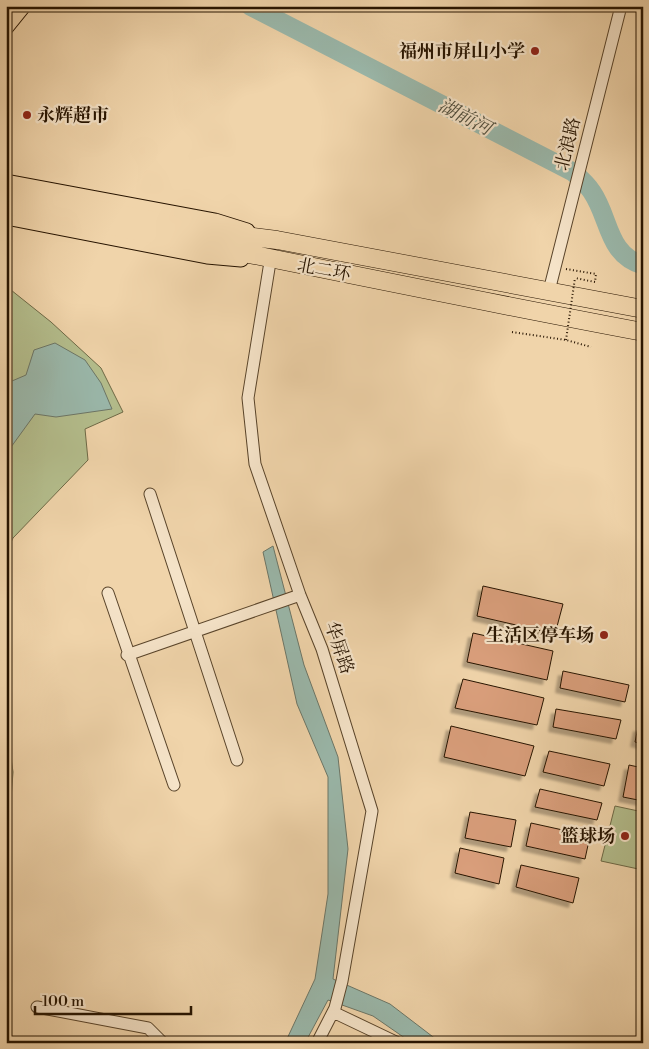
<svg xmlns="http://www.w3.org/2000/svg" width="649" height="1049" viewBox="0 0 649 1049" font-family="'Libre Bodoni','Noto Serif SC',serif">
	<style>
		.green { fill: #b4be8d; stroke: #6e6946 }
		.water { fill: #9ab8ab; stroke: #6c7667 }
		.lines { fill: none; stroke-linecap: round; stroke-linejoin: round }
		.river { stroke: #9ab8ab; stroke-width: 19 }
		.building { fill: #da9f7c; stroke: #271400; filter: url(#shadow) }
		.minor-casing { stroke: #59442a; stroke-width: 13 }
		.major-casing { stroke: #271400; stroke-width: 17 }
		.highway-casing { stroke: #271400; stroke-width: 19 }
		.path { stroke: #271400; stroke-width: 2; stroke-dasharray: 1 2.5; stroke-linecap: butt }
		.minor { stroke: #f5e3c8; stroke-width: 11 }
		.major { stroke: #f0d4aa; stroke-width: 15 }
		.highway { stroke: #f0d4aa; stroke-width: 18 }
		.path-bridge { stroke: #271400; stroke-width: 2; stroke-dasharray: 1 2.5; stroke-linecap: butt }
		.poi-dot { fill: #8f2418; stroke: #f5e3c8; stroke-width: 2 }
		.labels { text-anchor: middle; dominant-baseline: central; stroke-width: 4.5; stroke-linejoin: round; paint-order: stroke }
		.poi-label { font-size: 18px; font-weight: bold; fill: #271400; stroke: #f5e3c8; text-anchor: end }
		.street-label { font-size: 18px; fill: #271400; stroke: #f5e3c8 }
		.water-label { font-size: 19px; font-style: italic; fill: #4f4d3c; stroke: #f5e3c8 }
	</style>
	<defs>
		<filter id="shadow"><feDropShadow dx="-4.5" dy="4.5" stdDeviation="1" flood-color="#0004"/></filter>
	</defs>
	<rect width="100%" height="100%" fill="#f0d4aa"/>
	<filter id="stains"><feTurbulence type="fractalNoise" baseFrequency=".004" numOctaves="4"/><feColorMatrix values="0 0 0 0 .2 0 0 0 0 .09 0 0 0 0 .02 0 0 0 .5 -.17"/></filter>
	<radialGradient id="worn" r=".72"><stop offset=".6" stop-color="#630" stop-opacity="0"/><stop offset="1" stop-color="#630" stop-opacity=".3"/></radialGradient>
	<path class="green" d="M6,286L51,322L101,368L123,412L85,429L88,460L13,538L6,553Z
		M6,721L13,772L10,812L6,814Z
		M615,806L643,812V870L601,861Z"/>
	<path class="water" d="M55,343L85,360L101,383L112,409L56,417L35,414L6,454V381H12L26,375L34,350Z
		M273,546L304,665L338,757L348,849L333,979L390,1004L441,1043H412L373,1016L328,1000L305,1043H285L315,979L328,894V777L297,704L263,552Z"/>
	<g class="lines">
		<path class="river" d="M250,6L573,172C580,178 587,184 592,192C610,218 607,255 643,265"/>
	</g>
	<path class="building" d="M483,586L563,604L555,634L477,616Z
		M473,633L553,651L547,680L467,662Z
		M563,671L629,685L625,702L560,688Z
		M463,679L544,698L537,725L455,708Z
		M556,709L621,720L616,739L553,727Z
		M451,726L534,746L525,776L444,757Z
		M638,727L643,728V744L635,742Z
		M549,751L610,764L604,786L543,772Z
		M629,765L643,768V801L623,797Z
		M540,789L602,803L597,820L535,807Z
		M470,812L516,820L511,847L465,838Z
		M531,823L590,836L585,859L526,846Z
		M460,848L504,858L499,884L455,873Z
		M521,865L579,878L573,903L516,887Z"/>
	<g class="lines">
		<g class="minor-casing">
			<path id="minor" d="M270,262L248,398L255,464L300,595L322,649L372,811L342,981L335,1008L317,1043
				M549,291L621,6
				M150,494L237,760
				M108,593L174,785
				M127,655L300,595
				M37,1007L148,1028L163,1043
				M333,1012L398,1043"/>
		</g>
		<g class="major-casing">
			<path id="major" d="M6,27L23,6
				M6,182L215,221L247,231
				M6,217L207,256L241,259"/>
		</g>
		<g class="highway-casing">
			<path id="highway" d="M6,192L213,232L277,240L643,309
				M6,205C219,247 430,292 643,332"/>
		</g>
		<path class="path" d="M566,269L596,274L595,282L575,278
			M512,332L566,340L591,347"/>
		<use href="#minor" class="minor"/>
		<use href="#major" class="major"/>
		<use href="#highway" class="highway"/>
		<path class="path-bridge" d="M566,340L575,278"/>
	</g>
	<g class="poi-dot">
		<circle cx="535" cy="51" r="5"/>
		<circle cx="27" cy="115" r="5"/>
		<circle cx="604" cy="635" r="5"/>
		<circle cx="625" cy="836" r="5"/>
	</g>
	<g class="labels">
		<g class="poi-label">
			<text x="525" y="51">福州市屏山小学</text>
			<text x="37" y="115" text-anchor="start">永辉超市</text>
			<text x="594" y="635">生活区停车场</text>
			<text x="615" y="836">篮球场</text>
		</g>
		<g class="street-label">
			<text transform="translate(568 144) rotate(-76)">北浪路</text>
			<text transform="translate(324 270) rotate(11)">北二环</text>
			<text transform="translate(339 648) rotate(71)">华屏路</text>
		</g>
		<g class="water-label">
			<text transform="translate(465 117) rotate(27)">湖前河</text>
		</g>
	</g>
	<rect width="649" height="1049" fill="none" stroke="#f0d4aa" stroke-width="25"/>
	<rect x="8" y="8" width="634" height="1034" fill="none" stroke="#271400" stroke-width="2.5"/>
	<rect x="12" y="12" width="624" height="1024" fill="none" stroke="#271400"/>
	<path d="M35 1006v8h156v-8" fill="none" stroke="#271400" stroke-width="2.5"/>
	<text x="42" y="1006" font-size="15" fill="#271400" stroke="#f5e3c8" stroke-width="4" paint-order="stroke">100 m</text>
	<rect width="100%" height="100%" filter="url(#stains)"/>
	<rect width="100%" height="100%" fill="url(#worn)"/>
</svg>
